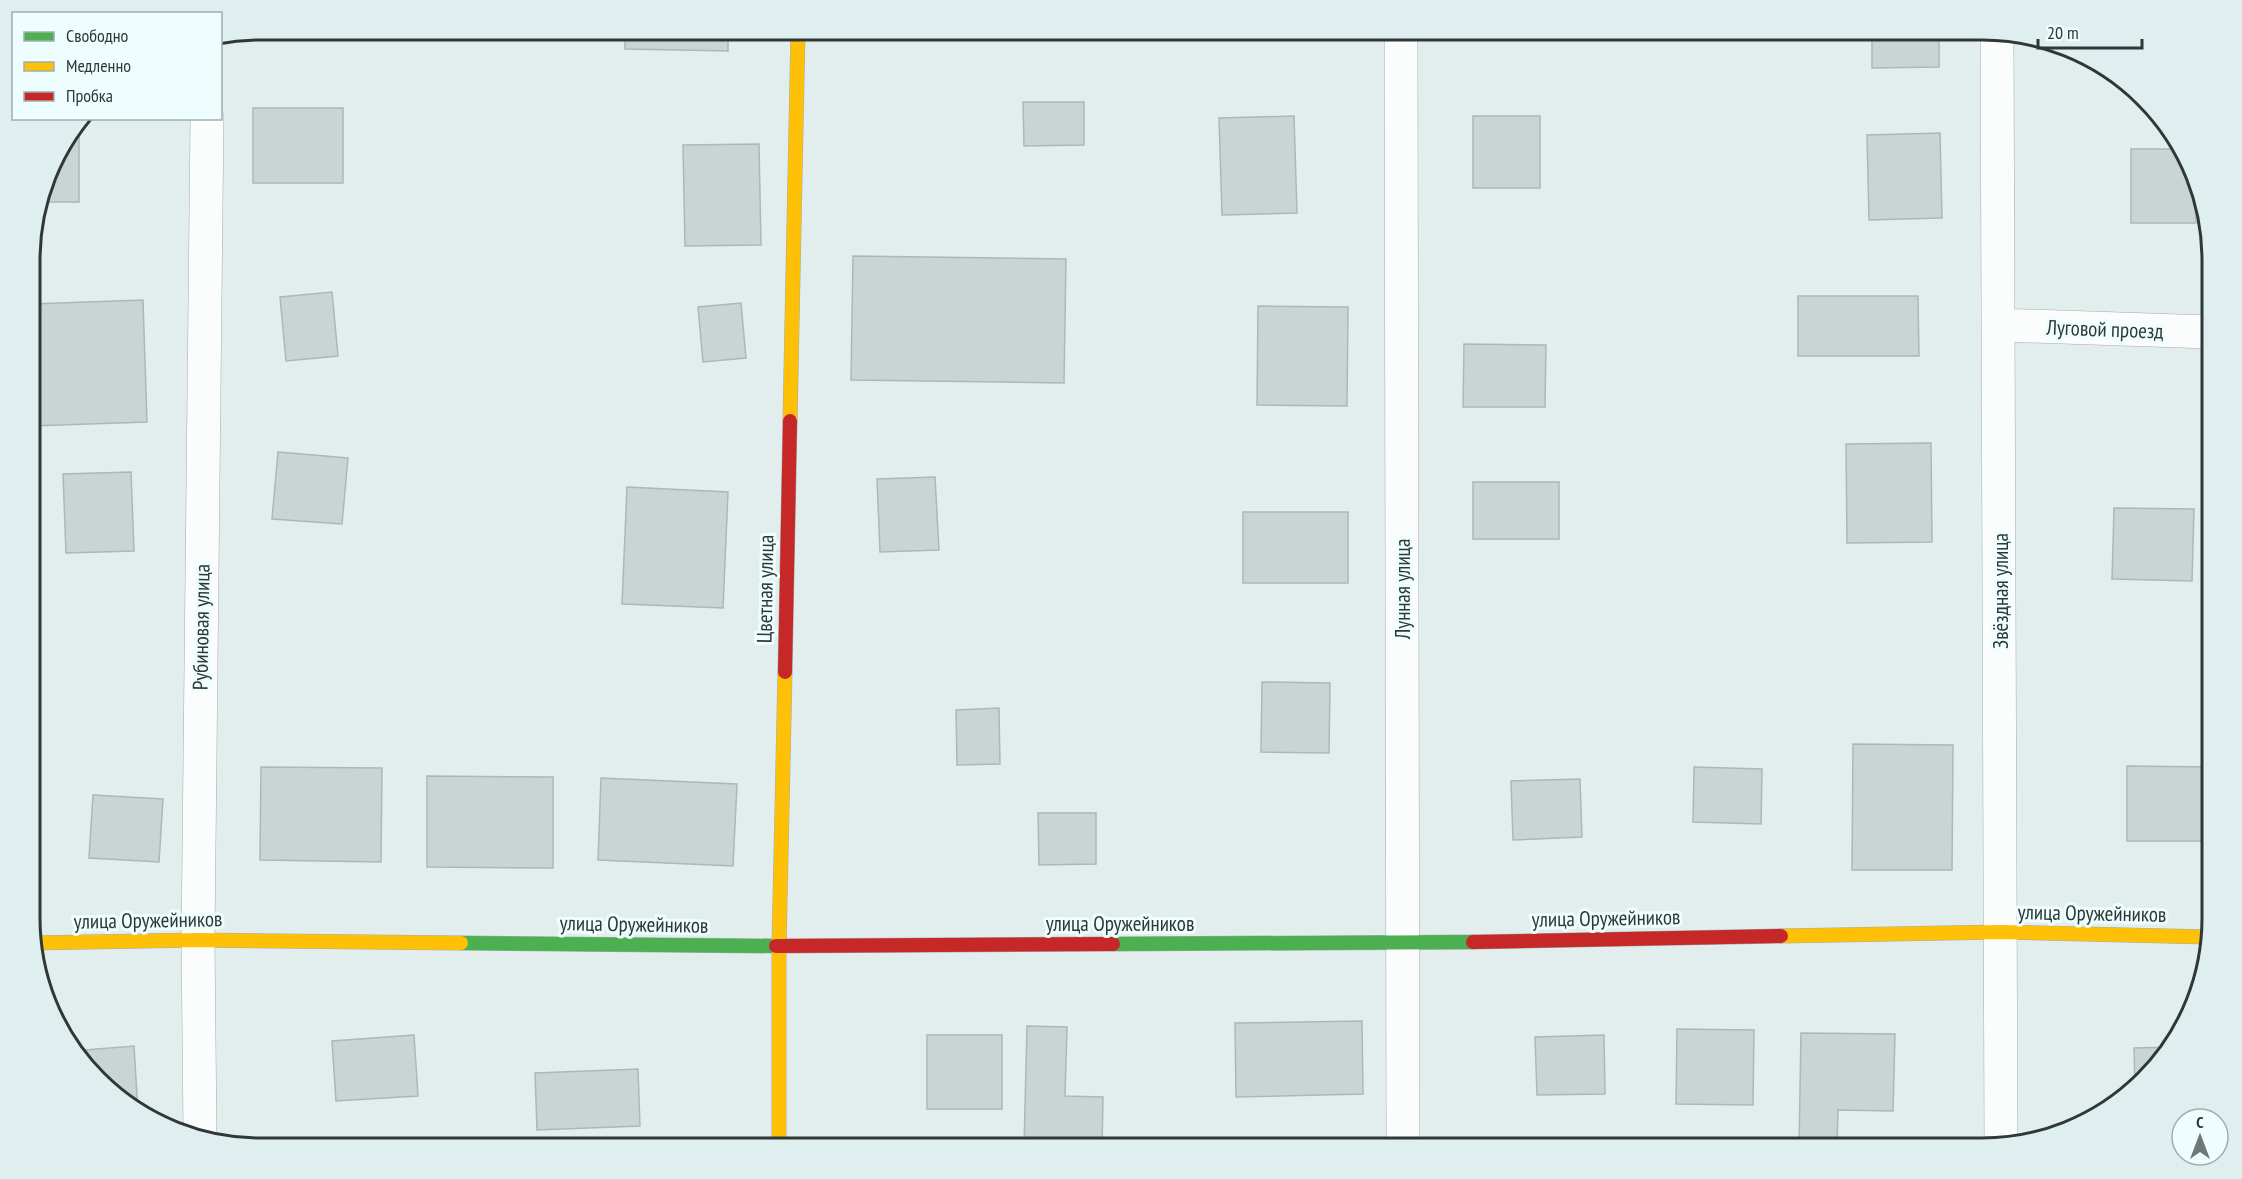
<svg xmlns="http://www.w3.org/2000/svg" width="2242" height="1179" viewBox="0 0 2242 1179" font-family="'PT Sans Narrow',sans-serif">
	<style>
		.building { fill: #c8d5d2; stroke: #afb7b6; stroke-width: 1.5 }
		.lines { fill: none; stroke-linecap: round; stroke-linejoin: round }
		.street-casing { stroke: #a3acac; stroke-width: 34 }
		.fast-casing { stroke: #a3acac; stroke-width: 15 }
		.slow-casing { stroke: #a3acac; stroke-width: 15 }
		.jam-casing { stroke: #a3acac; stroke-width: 15 }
		.street { stroke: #fbfcfc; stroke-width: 33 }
		.fast { stroke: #4caf50; stroke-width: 14 }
		.slow { stroke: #ffc107; stroke-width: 14 }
		.jam { stroke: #c62828; stroke-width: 14 }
		.labels { text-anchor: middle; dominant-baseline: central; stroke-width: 6; stroke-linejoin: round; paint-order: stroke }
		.street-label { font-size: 21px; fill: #2f3737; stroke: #eefefe }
		.rim { fill: none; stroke: #2f3737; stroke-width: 3 }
	</style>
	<rect width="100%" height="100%" fill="#e2eeee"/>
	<path class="building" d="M625,30H728V51L625,49Z
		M1479,30H1551V39L1479,40Z
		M1872,30H1939V67L1872,68Z
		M1023,102H1084V145L1024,146Z
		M253,108H343V183H253Z
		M1294,116L1297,213L1222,215L1219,118Z
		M1473,116H1540V188H1473Z
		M1940,133L1942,218L1869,220L1867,135Z
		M72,135H79V202H42L54,159Z
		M759,144L761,245L685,246L683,145Z
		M2131,149H2179L2195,192L2196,223H2131Z
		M853,256L1066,259L1064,383L851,380Z
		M332,292L338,356L286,361L280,297Z
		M1798,296H1918L1919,356H1798Z
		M143,300L147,422L31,426V304Z
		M741,303L746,358L703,362L698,307Z
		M1258,306L1348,307L1347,406L1257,405Z
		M1464,344L1546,345L1545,407H1463Z
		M1931,443L1932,542L1847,543L1846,444Z
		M278,452L348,458L342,524L272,519Z
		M131,472L134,551L66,553L63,474Z
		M935,477L939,550L880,552L877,479Z
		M1473,482H1559V539H1473Z
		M627,487L728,492L723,608L622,604Z
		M2114,508L2194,509L2192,581L2112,579Z
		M1243,512H1348V583H1243Z
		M1262,682L1330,683L1329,753L1261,752Z
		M999,708L1000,764L957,765L956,710Z
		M1853,744L1953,745L1952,870H1852Z
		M2127,766L2212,767V841H2127Z
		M261,767L382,768L381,862L260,860Z
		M1694,767L1762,769L1761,824L1693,822Z
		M427,776L553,777V868L427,867Z
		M601,778L737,784L733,866L598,860Z
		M1580,779L1582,837L1513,840L1511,781Z
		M93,795L163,799L159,862L89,858Z
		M1038,813H1096V864L1039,865Z
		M1362,1021L1363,1094L1236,1097L1235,1023Z
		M1027,1026L1067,1027L1065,1096L1103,1097L1102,1149L1024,1148Z
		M1677,1029L1754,1030L1753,1105L1676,1104Z
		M1801,1033L1895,1034L1893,1111L1838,1110L1837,1149H1799Z
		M414,1035L418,1096L336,1101L332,1041Z
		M927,1035H1002V1109H927Z
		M1604,1035L1605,1094L1537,1095L1535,1037Z
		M134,1046L138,1112L109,1092L73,1051Z
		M2171,1047L2155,1071L2135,1088L2134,1048Z
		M638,1069L640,1126L537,1130L535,1073Z"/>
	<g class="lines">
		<g class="street-casing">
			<path id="street" d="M1401,30L1403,1149
				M1997,34L2001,1148
				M1999,325L2210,332
				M200,1135L198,940L207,118"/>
		</g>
		<g class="fast-casing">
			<path id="fast" d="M461,943L776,946
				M1113,944L1473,942"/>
		</g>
		<g class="slow-casing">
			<path id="slow" d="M790,421L798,30
				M1781,936L2001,932L2208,937
				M32,943L198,940L461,943
				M779,1149V946L785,672"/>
		</g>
		<g class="jam-casing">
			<path id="jam" d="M785,672L790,421
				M1473,942L1781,936
				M776,946L1113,944"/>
		</g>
		<use href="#street" class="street"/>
		<use href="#fast" class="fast"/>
		<use href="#slow" class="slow"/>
		<use href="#jam" class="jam"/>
	</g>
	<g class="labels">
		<g class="street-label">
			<text transform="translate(2105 329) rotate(2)">Луговой проезд</text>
			<text transform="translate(765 589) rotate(-89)">Цветная улица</text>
			<text transform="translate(1402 589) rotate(-90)">Лунная улица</text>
			<text transform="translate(2000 591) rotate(-90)">Звёздная улица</text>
			<text transform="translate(201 627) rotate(-89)">Рубиновая улица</text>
			<text transform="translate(2092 913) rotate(1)">улица Оружейников</text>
			<text transform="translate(1606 918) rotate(-1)">улица Оружейников</text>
			<text transform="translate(148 920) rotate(-1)">улица Оружейников</text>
			<text x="1120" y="923">улица Оружейников</text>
			<text transform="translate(634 924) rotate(1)">улица Оружейников</text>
		</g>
	</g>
	<path d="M0 0H2242V1179H0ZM260 40H1982A220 220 0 0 1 2202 260V918A220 220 0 0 1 1982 1138H260A220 220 0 0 1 40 918V260A220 220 0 0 1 260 40Z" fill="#dfeeee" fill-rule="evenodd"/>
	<path class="rim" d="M260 40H1982A220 220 0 0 1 2202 260V918A220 220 0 0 1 1982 1138H260A220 220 0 0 1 40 918V260A220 220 0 0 1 260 40Z"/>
	<rect x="12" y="12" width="210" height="108" fill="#eefefe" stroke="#a2aeae" stroke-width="1.5"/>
	<rect x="24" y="32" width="30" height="9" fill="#4caf50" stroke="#a2aeae" stroke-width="1.5"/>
	<text x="66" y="42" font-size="18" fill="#2f3737">Свободно</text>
	<rect x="24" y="62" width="30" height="9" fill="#ffc107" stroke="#a2aeae" stroke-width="1.5"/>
	<text x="66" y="72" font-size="18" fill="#2f3737">Медленно</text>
	<rect x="24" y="92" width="30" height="9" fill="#c62828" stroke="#a2aeae" stroke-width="1.5"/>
	<text x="66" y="102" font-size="18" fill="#2f3737">Пробка</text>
	<g transform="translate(2200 1137)"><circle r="28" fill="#eefefe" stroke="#a2aeae" stroke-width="1.5"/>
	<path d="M0-4.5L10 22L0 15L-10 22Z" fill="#6e7777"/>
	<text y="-9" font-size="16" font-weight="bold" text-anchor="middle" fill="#2f3737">С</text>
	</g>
	<path d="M2038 39v9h104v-9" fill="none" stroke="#2f3737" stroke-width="3"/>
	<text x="2047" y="39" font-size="18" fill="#2f3737" stroke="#eefefe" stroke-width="4.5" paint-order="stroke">20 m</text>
</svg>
